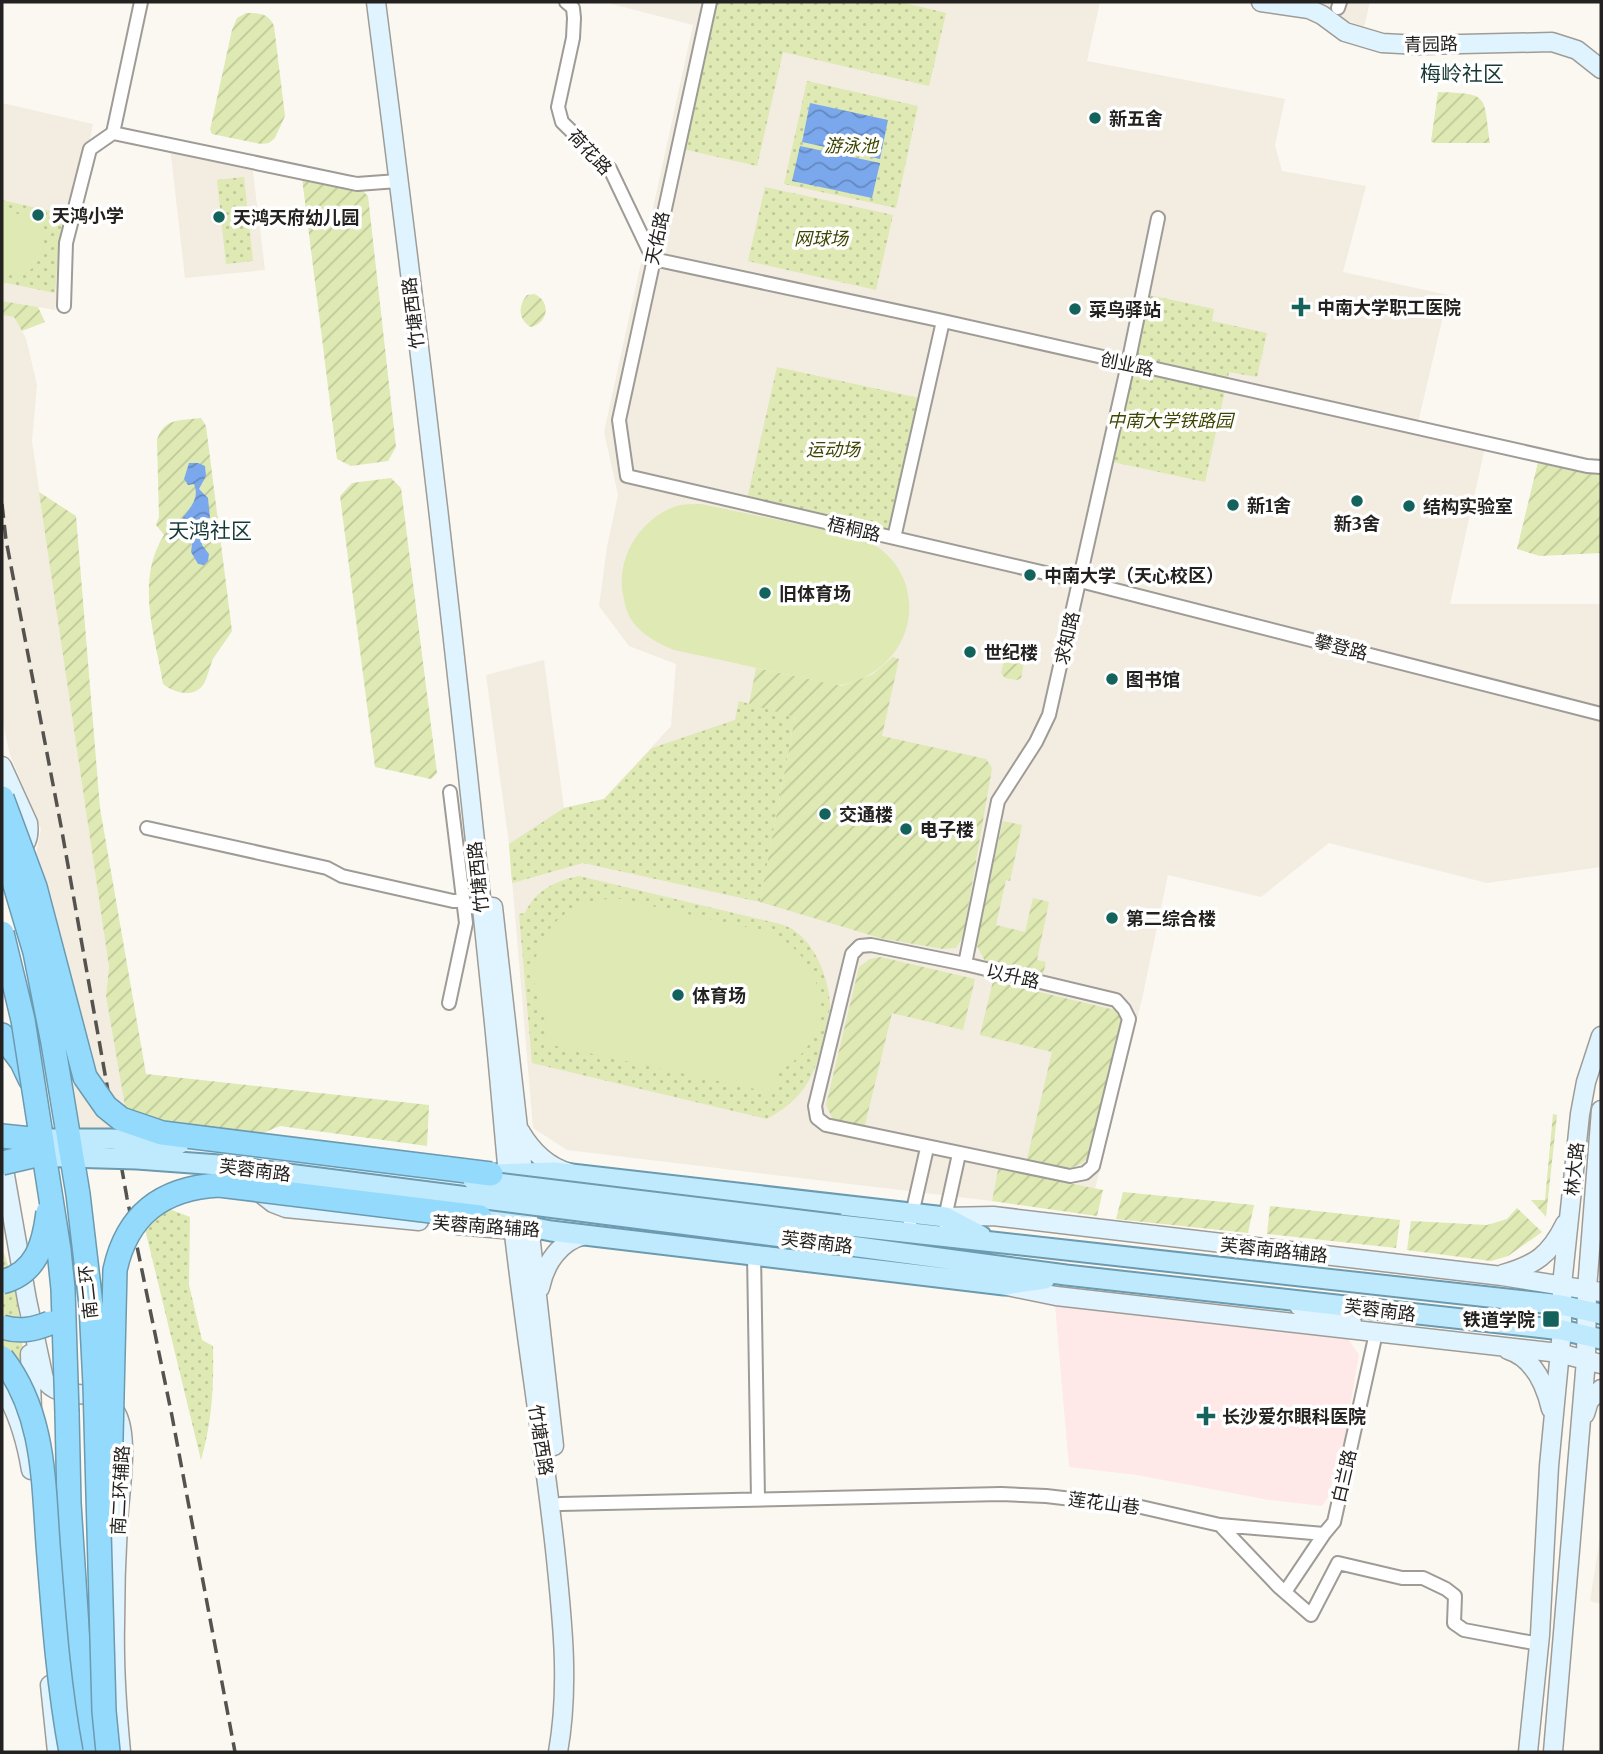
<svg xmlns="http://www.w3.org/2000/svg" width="1603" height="1754" viewBox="0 0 1603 1754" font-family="Merriweather,'Noto Sans SC',serif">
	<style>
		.built { fill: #f3ece0 }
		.medical { fill: #fee8e8 }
		.grass { fill: url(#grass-dots) }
		.garden { fill: url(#garden-furrows) }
		.pitch { fill: #dee9b3 }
		.water { fill: url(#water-waves) }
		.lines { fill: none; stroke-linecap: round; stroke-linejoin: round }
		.street-casing { stroke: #9f9c97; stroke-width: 16 }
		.secondary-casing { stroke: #9f9c97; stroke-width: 21 }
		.primary-casing { stroke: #6c9aaf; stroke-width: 23 }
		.highway-casing { stroke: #6c9aaf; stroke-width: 26 }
		.street { stroke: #fff; stroke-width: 12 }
		.secondary { stroke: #dff4fe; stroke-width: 18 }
		.primary { stroke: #bfe9fd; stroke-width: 19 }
		.highway { stroke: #94dafc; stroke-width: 23 }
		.rail { stroke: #545350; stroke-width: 3.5; stroke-dasharray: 14 7; stroke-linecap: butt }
		.primary-bridge-casing { stroke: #6c9aaf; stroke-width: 23; stroke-linecap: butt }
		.highway-bridge-casing { stroke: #6c9aaf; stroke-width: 26; stroke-linecap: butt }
		.primary-bridge { stroke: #bfe9fd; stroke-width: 19 }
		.highway-bridge { stroke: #94dafc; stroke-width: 23 }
		.poi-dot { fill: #14625c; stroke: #fff; stroke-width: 2.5 }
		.labels { text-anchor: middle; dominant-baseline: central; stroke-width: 7; stroke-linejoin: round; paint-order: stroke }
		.street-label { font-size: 18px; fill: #232220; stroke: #fff }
		.poi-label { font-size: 18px; font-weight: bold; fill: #232220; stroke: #fff; text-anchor: start }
		.park-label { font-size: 18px; font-style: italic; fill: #3e4602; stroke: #fff }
		.quarter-label { font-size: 21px; fill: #173936; stroke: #fff }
	</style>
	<defs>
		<pattern id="grass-dots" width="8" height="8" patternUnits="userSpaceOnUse" patternTransform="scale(1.75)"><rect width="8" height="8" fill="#dee9b3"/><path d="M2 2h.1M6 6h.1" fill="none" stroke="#bec89a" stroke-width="1.8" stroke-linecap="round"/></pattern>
		<pattern id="garden-furrows" width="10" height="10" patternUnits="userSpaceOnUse" patternTransform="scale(1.75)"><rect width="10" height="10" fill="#dee9b3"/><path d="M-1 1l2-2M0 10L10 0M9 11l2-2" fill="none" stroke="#bec89a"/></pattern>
		<pattern id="water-waves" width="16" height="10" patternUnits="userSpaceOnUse" patternTransform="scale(1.75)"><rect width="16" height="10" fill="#7ba8ec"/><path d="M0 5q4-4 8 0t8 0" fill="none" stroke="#6488bf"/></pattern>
	</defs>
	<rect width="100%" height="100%" fill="#fbf8f2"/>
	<path class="built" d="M604,2H1100L1087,61L1285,99L1275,145L1282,171L1366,186L1343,272L1448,295L1417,427L1486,443L1450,604H1601V867L1487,883L1329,843L1261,897L1168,875L1142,999L1095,1189L998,1169L992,1201L567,1150L533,1128L509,844L486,675L544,660L564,808L604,799L671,726L676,664L629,646L599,606L607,547L618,495L604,432L693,25Z
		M1302,2H1370L1364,27Z
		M2,103L93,124L55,310L2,301Z
		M170,147L252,164L265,270L185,278Z
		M2,315L14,317L26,338L37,385L32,441L109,967L106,996L131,1137L72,1135L36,854L41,829L10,755L2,719Z
		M1601,1531V1604L1590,1601Z"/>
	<path class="medical" d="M1055,1305L1347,1337L1359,1355L1344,1441L1328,1497L1322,1506L1269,1500L1137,1475L1069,1467Z"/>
	<path class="grass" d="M716,2H900L946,13L929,86L783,52L757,166L683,149Z
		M807,81L918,106L896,208L784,184Z
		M244,177L253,261L226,264L217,180Z
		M765,187L893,215L876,290L748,261Z
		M2,200L67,215L58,254L55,293L2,282Z
		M1149,295L1214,309L1212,321L1267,333L1257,377L1229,372L1205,482L1113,462Z
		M777,367L919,398L889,531L747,499Z
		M739,701L795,716L760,902L583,863L512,883L509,844L564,808L604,799L652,748L735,720Z
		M579,876L776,923C783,925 791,927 796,932C817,947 830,982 830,1008C818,1059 818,1091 767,1119L532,1063L519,914L525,913C536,890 555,881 579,876Z
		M164,1207L190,1217L189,1285L202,1340L213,1346C214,1385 212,1422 201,1460L144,1225Z
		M2,1248C19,1290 22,1334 25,1379L2,1349Z"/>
	<path class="garden" d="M246,13C259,13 269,13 274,26L285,116L275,138L269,143L261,144L212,134L210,130L232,30L237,18Z
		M1438,92C1490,94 1483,94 1490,143H1434L1431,141Z
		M302,178L363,191L368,196L396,447L388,461L351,466L337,459Z
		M534,294C552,301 548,324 530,327C518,318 518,306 527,295Z
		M2,301L38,307L45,322L22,331L14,317L2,315Z
		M201,418L206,426L232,631C226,640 219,650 213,659C209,667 208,678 203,685C193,699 173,692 163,684C155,635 135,581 164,535L156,525L159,517L157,440C164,417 181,421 201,418Z
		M1538,462L1587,473L1601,472V553L1540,556L1517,549Z
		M391,478L401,488L437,773L431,779L375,767L340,496L352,483Z
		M39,492L76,516L100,808L146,1074L429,1105L427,1146L280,1126L250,1138L172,1129L126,1112L106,996L109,967Z
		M1010,650L1023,652L1025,656L1021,678L1017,680L1005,678L1001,673L1006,653Z
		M893,657L899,659L882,736L986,759L992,768L963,937L956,948L943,949L880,938L760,902L795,717L749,704L756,668L842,686L873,674Z
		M1003,821L1022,825L1010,881L1006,880L996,925L1025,932L1033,898L1049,902L1037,960L1046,962L1043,974L1038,976L986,963L977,946V934Z
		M880,957L975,979L963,1030L892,1013L864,1129L834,1122L826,1105L859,967L870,959Z
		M993,981L1115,1010L1124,1021L1092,1154C1070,1178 1055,1166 1027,1159L1052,1052L980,1035Z
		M1553,1114L1557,1115L1546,1217L1531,1200H1545Z
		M998,1169L1103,1190L1097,1216L992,1201Z
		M1123,1192L1254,1205L1248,1233L1116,1219Z
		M1270,1206L1400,1220L1396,1248L1267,1234Z
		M1517,1208L1542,1232L1508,1256L1491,1261L1407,1250L1411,1221L1487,1225L1507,1219Z"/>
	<path class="pitch" d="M2,211C11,213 27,214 34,220C53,238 42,266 21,276L2,272Z
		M701,504L851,535C930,556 929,662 846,684C834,687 817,680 804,678C761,669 717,659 674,650C660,644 648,638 637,627C627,617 624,602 622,588C619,552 644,515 680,505C686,504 695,504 701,504Z
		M620,899L773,933C831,965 839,1039 778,1072L773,1093L542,1043L548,1022C511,963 551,895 620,899Z"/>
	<path class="water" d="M810,103L888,120L880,159L802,142Z
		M800,146L880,163L872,198L792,181Z
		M189,463H198L205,466L206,476L199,489L208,498L210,518H200L202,545L209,554L208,561L204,565L198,564L191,552L193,537L184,527L182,519C190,507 200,499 194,484L188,485L184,479Z"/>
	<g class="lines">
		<g class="street-casing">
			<path id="street" d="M566,2L573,8L574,18L573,38L558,107L562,122L610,169L653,259L943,321L1587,466L1601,467
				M710,2L619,420L627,476L1080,581L1601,714
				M1338,8L1340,2
				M113,133L141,2
				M64,306L66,243L90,149L113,133L347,182L357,184L398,181
				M894,538L943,321
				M147,828L327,868L342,876L453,901H463
				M871,945L965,964L1116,1000L1124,1009L1129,1019L1093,1166L1085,1173L1070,1176L826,1125L817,1118L815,1106L852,954L860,946Z
				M965,964L998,801L1036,742L1049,715L1128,364L1158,218
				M449,1003L466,923L450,792
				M944,1222L959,1154
				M908,1232L927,1148
				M754,1254L758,1499
				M560,1504L1001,1494L1046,1496L1141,1507L1220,1525L1324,1534L1285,1592
				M1220,1525L1279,1587L1311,1615L1338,1563L1402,1578H1423L1446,1589L1455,1596L1454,1623L1464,1630L1539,1644
				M1324,1534L1334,1522L1376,1333"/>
		</g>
		<g class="secondary-casing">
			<path id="secondary" d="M376,2C419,335 458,670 492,1004C500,1078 505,1151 513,1225C525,1333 543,1441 555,1549C562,1617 570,1685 558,1752
				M1261,2L1309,9L1322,15L1345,32L1382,43L1419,45L1552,42L1577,50L1601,69
				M2,766L28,823C30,838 26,846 15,855
				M493,907L554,1446
				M520,1131C531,1150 548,1167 570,1173
				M163,1148L236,1155L263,1146
				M242,1155L485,1185
				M2,1158L27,1300L44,1379C62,1406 98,1381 116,1413C130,1437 119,1495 118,1523C116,1557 115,1591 115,1625C114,1667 117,1710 121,1752
				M254,1188L273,1203L286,1208L419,1221
				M945,1217L993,1216L1502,1276L1601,1292
				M457,1225L513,1230
				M1503,1274C1535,1265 1550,1255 1565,1224
				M1007,1286L1056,1296L1559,1353L1601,1364
				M540,1288C545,1263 560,1241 585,1235
				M1299,1306L1352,1323
				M1508,1350C1534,1358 1545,1384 1551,1409
				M30,1354L32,1410
				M2,1387C18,1412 26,1440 31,1470
				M1585,1414L1589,1401L1601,1389
				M50,1685L57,1752
				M1528,1752L1540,1635L1549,1466L1562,1330V1285L1580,1114L1586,1082L1601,1036
				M1553,1752L1586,1360L1587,1289L1601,1110"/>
		</g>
		<g class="primary-casing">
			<path id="primary" d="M491,1174L554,1172L945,1217L981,1236
				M480,1217L551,1231L1004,1285L1045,1279
				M840,1225L1561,1305L1601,1314
				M836,1244L1066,1275L1562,1330L1601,1339"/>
		</g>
		<g class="highway-casing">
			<path id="highway" d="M2,1035L22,1062L30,1079
				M67,1413L69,1503L85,1752"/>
		</g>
		<use href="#street" class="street"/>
		<use href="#secondary" class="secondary"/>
		<use href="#primary" class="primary"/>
		<use href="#highway" class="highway"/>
		<path class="rail" d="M2,504L6,540L61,826L127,1198L172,1416L235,1752"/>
		<g class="primary-bridge-casing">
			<path id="primary-bridge" d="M27,1139H112L179,1144
				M30,1156L137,1159L219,1165L836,1244
				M473,1180L840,1225"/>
		</g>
		<g class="highway-bridge-casing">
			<path id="highway-bridge" d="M2,798L35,887L85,1077L106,1107L121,1119L162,1133L491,1174
				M2,841L35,952L53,1043L78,1194L91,1305L95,1385L104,1711L108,1752
				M2,933L23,1020L59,1250L63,1289L67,1413
				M2,1136L31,1139
				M2,1163L32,1156
				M2,1282C36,1273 44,1245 48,1212
				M2,1327C19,1332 33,1330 50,1323
				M2,1358C47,1416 43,1488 49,1557C54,1622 59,1688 71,1752
				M110,1479L115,1270C127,1215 162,1188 219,1185L480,1217"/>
		</g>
		<use href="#primary-bridge" class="primary-bridge"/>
		<use href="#highway-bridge" class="highway-bridge"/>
	</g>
	<g class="poi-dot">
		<circle cx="1095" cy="118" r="7"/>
		<circle cx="38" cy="215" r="7"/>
		<circle cx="219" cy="217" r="7"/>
		<path d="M1297.5 296.5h7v7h7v7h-7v7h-7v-7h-7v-7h7z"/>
		<circle cx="1075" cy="309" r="7"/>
		<circle cx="1357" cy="501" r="7"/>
		<circle cx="1233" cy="505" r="7"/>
		<circle cx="1409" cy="506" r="7"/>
		<circle cx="1030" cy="575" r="7"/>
		<circle cx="765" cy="593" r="7"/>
		<circle cx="970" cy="652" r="7"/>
		<circle cx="1112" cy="679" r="7"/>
		<circle cx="825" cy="814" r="7"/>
		<circle cx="906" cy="829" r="7"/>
		<circle cx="1112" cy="918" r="7"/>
		<circle cx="678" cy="995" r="7"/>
		<rect x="1542" y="1310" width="18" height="18" rx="3.5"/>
		<path d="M1202.5 1405.5h7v7h7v7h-7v7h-7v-7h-7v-7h7z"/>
	</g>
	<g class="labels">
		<g class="street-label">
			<text transform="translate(1431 44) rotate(-1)">青园路</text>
			<text transform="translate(590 152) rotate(47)">荷花路</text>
			<text transform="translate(657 238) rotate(-78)">天佑路</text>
			<text transform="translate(413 313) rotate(-97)">竹塘西路</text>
			<text transform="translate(1127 364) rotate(12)">创业路</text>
			<text transform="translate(854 529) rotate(13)">梧桐路</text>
			<text transform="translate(1067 638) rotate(-77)">求知路</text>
			<text transform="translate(1341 647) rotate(14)">攀登路</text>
			<text transform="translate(478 877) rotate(-96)">竹塘西路</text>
			<text transform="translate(1013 976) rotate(13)">以升路</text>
			<text transform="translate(1574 1169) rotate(-84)">林大路</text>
			<text transform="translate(255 1170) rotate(7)">芙蓉南路</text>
			<text transform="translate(486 1226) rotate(4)">芙蓉南路辅路</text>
			<text transform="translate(817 1242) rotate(7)">芙蓉南路</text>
			<text transform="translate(1274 1250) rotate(6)">芙蓉南路辅路</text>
			<text transform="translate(88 1292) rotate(-96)">南二环</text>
			<text transform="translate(1380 1310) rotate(7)">芙蓉南路</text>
			<text transform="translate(541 1440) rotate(81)">竹塘西路</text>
			<text transform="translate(1344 1476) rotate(-77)">白兰路</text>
			<text transform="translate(120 1490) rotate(-87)">南二环辅路</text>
			<text transform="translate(1104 1503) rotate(7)">莲花山巷</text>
		</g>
		<g class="poi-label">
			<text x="1109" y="118">新五舍</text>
			<text x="52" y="215">天鸿小学</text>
			<text x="233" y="217">天鸿天府幼儿园</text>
			<text x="1317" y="307">中南大学职工医院</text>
			<text x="1089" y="309">菜鸟驿站</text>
			<text x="1247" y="505">新1舍</text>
			<text x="1423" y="506">结构实验室</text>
			<text x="1357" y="523" text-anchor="middle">新3舍</text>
			<text x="1044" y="575">中南大学（天心校区）</text>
			<text x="779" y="593">旧体育场</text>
			<text x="984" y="652">世纪楼</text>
			<text x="1126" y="679">图书馆</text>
			<text x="839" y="814">交通楼</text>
			<text x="920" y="829">电子楼</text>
			<text x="1126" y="918">第二综合楼</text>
			<text x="692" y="995">体育场</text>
			<text x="1535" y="1319" text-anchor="end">铁道学院</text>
			<text x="1222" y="1416">长沙爱尔眼科医院</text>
		</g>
		<g class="park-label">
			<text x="851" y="145">游泳池</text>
			<text x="821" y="238">网球场</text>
			<text x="1170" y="420">中南大学铁路园</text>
			<text x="833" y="449">运动场</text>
		</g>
		<g class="quarter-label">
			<text x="1462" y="73">梅岭社区</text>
			<text x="210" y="530">天鸿社区</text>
		</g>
	</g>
	<rect width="1603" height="1754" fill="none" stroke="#232220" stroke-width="7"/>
</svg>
